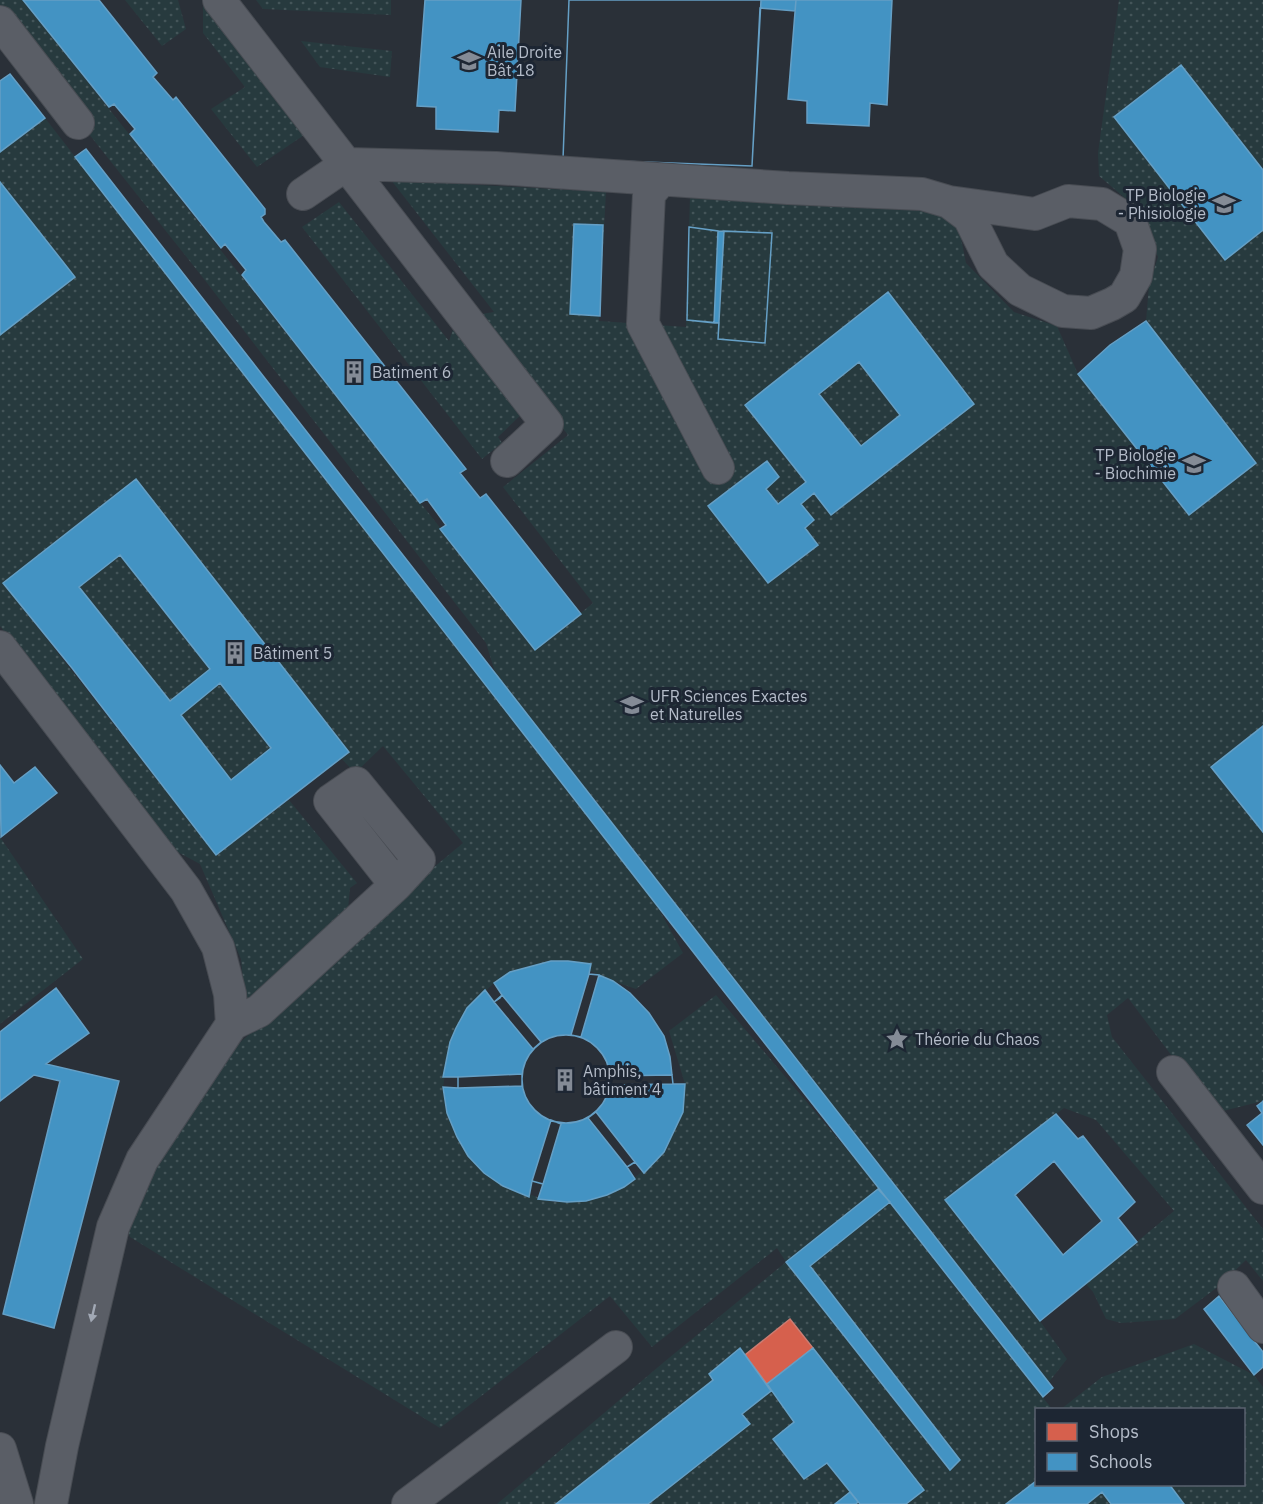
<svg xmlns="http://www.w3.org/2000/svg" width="1263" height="1504" viewBox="0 0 1263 1504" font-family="'IBM Plex Sans',sans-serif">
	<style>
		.grass { fill: url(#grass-dots) }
		.shops { fill: #d6604d; stroke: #cc7c72; stroke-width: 1.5 }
		.schools { fill: #4393c3; stroke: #659fc5; stroke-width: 1.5; fill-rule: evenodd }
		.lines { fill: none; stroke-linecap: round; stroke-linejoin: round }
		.minor-casing { stroke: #484c53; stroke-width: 34 }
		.minor { stroke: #5a5e66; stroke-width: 32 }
		.oneway { fill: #a2a9b5 }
		.labels { text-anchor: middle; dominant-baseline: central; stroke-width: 6; stroke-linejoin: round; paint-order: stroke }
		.poi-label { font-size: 16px; fill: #b4bcc9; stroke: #1d2633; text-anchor: start }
	</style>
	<defs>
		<pattern id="grass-dots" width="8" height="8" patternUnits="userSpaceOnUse" patternTransform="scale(1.5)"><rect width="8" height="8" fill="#273a3e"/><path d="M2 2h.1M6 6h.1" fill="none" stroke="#445559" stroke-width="1.8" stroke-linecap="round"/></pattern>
	</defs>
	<rect width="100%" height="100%" fill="#2a3038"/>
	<path class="grass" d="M0,0H23L536,649L593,603L503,487L568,435L476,315L494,312L391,180L606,192L599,321L686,327L690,196L956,213L966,263L1014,312L1057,326L1078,374L1189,515L1256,463L1146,321L1149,285L1158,257L1132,204L1099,176L1098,153L1119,0H1263V1101L1215,1113L1128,998L1107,1015L1112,1037L1263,1229V1281L1246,1260L1219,1286L1175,1319L1121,1323L1106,1319L1093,1292L1086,1284L1174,1211L1096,1120L1064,1108L945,1200L1040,1321L1067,1359L1049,1382L495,672L486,643L200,274L0,22Z
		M125,0H178L186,29L162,46Z
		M203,0H210L310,131L257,167L211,109L245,87L203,33Z
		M256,0H391V15L263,9Z
		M301,41L392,51L390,77L320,67Z
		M45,118L656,904L683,953L636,989L613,981L568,961L525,967L494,983L467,1008L450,1043L443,1087L457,1137L484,1173L503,1186L553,1202L586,1201L624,1187L664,1152L678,1124L685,1084L669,1031L716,995L855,1159L1052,1409L1036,1410V1484H1244V1410L1061,1409L1102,1377L1194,1344L1254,1375L1263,1387V1504H497L664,1362L786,1262L777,1248L652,1347L610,1296L440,1428L130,1237L124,1220L229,1053L380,912L463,843L383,746L355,773L341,758L349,751L135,479L3,583L216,855L289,800L357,883L350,888L347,920L245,1004L241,959L200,864L174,850L0,626V334L75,277L0,182V152Z
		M339,202L449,341L457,318L527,409L498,437L502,443L482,459L302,227Z
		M120,555L271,748L231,780L79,587Z
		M0,837L83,959L0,1024Z"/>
	<path class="shops" d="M790,1319L813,1348L767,1384L745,1355Z"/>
	<path class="schools" d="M23,0H99L157,73L153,77L173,100L176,97L265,209V214L261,217L264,222L281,242L285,240L466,469L460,473L480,498L486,494L581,614L535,650L440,529L446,525L427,499L420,503L242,275L246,270L225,244L221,248L130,134L135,129L114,104L109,107Z
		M425,0H521L515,111L499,110L498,132L436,129V107L417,106Z
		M569,0H796L795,11L760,8L752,166L563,159Z
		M569,0H761L752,166L563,159Z
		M796,0H892L887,105L870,103L869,126L807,123V101L788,99Z
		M1181,65L1263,170V230L1225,260L1114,117Z
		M10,74L45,118L0,152V81Z
		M86,149L1053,1388L1043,1397L715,980L75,157Z
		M0,182L75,277L0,335Z
		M574,224L603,225L600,316L570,314Z
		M689,227L718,231L772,233L765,343L718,339L719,323L687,320Z
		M689,227L718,231L714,323L687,320Z
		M724,231L772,233L765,343L718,339Z
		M888,292L974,404L831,515L814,493L801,504L814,520L805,528L818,545L768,583L708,506L767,461L779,477L766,489L778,504L806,482L745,405ZM859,362L900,415L861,446L819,394Z
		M1146,321L1256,463L1189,515L1078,374L1110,345Z
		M136,479L349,752L216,855L72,668L3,583ZM120,555L210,669L170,701L79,587ZM220,683L271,748L231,780L181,715Z
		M1263,726V832L1211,767Z
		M0,765L14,783L35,767L57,793L1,837Z
		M551,961H568L591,964L589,974L599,975L613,981L630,993L649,1013L664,1036L670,1057L673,1084H685L683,1112L664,1152L644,1173L635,1162L627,1167L635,1179L624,1187L607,1195L586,1201L567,1202L538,1199L543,1184L532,1181L529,1197L503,1186L484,1173L468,1156L457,1137L447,1113L443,1087L458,1088V1077H443L450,1042L456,1028L467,1008L485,990L494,1002L500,998L502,995L494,983L510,972Z
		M589,974L599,975L581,1037L571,1035Z
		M56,988L89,1033L46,1064L119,1081L54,1328L3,1314L60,1081L34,1075L0,1101V1032Z
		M502,995L541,1042L533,1049L494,1002Z
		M522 1079a44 44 0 1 1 88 0a44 44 0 1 1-88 0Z
		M522,1074V1086L458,1088V1077Z
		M672,1075L673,1084L609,1085L610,1076Z
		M1262,1102L1263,1101V1145L1247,1125L1262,1113L1257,1106Z
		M596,1112L635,1162L627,1167L588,1118Z
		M1056,1114L1078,1139L1083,1136L1135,1202L1118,1218L1137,1242L1040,1321L945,1200ZM1054,1161L1102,1221L1063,1255L1015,1195Z
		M551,1120L561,1124L543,1184L532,1181Z
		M878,1189L890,1202L810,1266L960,1460L950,1470L786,1262Z
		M1219,1296L1263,1352V1367L1254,1375L1204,1309Z
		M740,1348L771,1391L742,1414L750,1424L648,1504H556L713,1380L709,1374Z
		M813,1348L924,1490L906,1504H860L827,1463L804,1479L773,1439L794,1422L767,1384Z
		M1036,1481V1484H1169L1184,1504H1111L1102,1492L1087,1504H1006Z
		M850,1492L858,1502L856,1504H835Z"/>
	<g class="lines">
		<g class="minor-casing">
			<path id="minor" d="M219,0L547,424L507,461
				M0,22L78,123
				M661,180L649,194L643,324L718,468
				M303,194L347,164L496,168L788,188L922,194L949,202L1035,214L1068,201L1102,204L1130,221L1140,249L1136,276L1124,297L1112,304L1091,313L1063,311L1020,290L993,265L969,217L949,202
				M0,647L186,890L218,947L230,994L232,1024L142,1160L113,1227L62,1446L51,1504
				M232,1024L259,1011L396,885L330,801L356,783L419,860L396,885
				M1173,1072L1263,1188
				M1234,1287L1263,1327
				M0,1449L17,1504
				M408,1504L616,1347"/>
		</g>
		<use href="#minor" class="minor"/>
	</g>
	<defs><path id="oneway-solid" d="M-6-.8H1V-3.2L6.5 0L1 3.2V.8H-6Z" transform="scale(1.5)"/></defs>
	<use class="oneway" href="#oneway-solid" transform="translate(93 1313) rotate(103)"/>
	<defs>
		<g id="university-bare" transform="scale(1.8)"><path d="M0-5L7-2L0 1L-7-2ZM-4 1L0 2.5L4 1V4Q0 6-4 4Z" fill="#848b96" stroke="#1d2633" stroke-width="2.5" paint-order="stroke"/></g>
		<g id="building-bare" transform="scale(1.8)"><path d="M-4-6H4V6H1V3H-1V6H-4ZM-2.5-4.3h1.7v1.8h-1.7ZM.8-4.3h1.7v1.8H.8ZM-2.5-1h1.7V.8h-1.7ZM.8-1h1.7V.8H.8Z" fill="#848b96" stroke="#1d2633" stroke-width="2.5" paint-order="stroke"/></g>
		<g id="sight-bare" transform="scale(1.8)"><path d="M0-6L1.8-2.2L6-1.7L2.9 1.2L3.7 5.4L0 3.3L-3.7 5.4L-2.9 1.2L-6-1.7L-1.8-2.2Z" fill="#848b96" stroke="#1d2633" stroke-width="2.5" paint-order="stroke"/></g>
	</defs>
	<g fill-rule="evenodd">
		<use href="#university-bare" x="469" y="61"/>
		<use href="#university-bare" x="1224" y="204"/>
		<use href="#building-bare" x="354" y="372"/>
		<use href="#university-bare" x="1194" y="464"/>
		<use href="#building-bare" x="235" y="653"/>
		<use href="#university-bare" x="632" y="705"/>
		<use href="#sight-bare" x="897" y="1039"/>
		<use href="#building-bare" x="565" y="1080"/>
	</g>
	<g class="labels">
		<g class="poi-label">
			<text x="487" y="52">Aile Droite<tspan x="487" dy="18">Bât 18</tspan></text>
			<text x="1206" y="195" text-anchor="end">TP Biologie<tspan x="1206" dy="18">- Phisiologie</tspan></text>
			<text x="372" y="372">Batiment 6</text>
			<text x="1176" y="455" text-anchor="end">TP Biologie<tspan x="1176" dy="18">- Biochimie</tspan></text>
			<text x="253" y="653">Bâtiment 5</text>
			<text x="650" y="696">UFR Sciences Exactes<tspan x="650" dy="18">et Naturelles</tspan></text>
			<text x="915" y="1039">Théorie du Chaos</text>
			<text x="583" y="1071">Amphis,<tspan x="583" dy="18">bâtiment 4</tspan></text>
		</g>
	</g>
	<rect x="1035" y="1408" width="210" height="78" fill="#1d2633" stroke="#59626f" stroke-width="1.5"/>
	<rect x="1047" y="1423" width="30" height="18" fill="#d6604d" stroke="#59626f" stroke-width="1.5"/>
	<text x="1089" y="1438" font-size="18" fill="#b4bcc9">Shops</text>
	<rect x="1047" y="1453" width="30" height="18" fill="#4393c3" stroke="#59626f" stroke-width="1.5"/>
	<text x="1089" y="1468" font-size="18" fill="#b4bcc9">Schools</text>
</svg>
